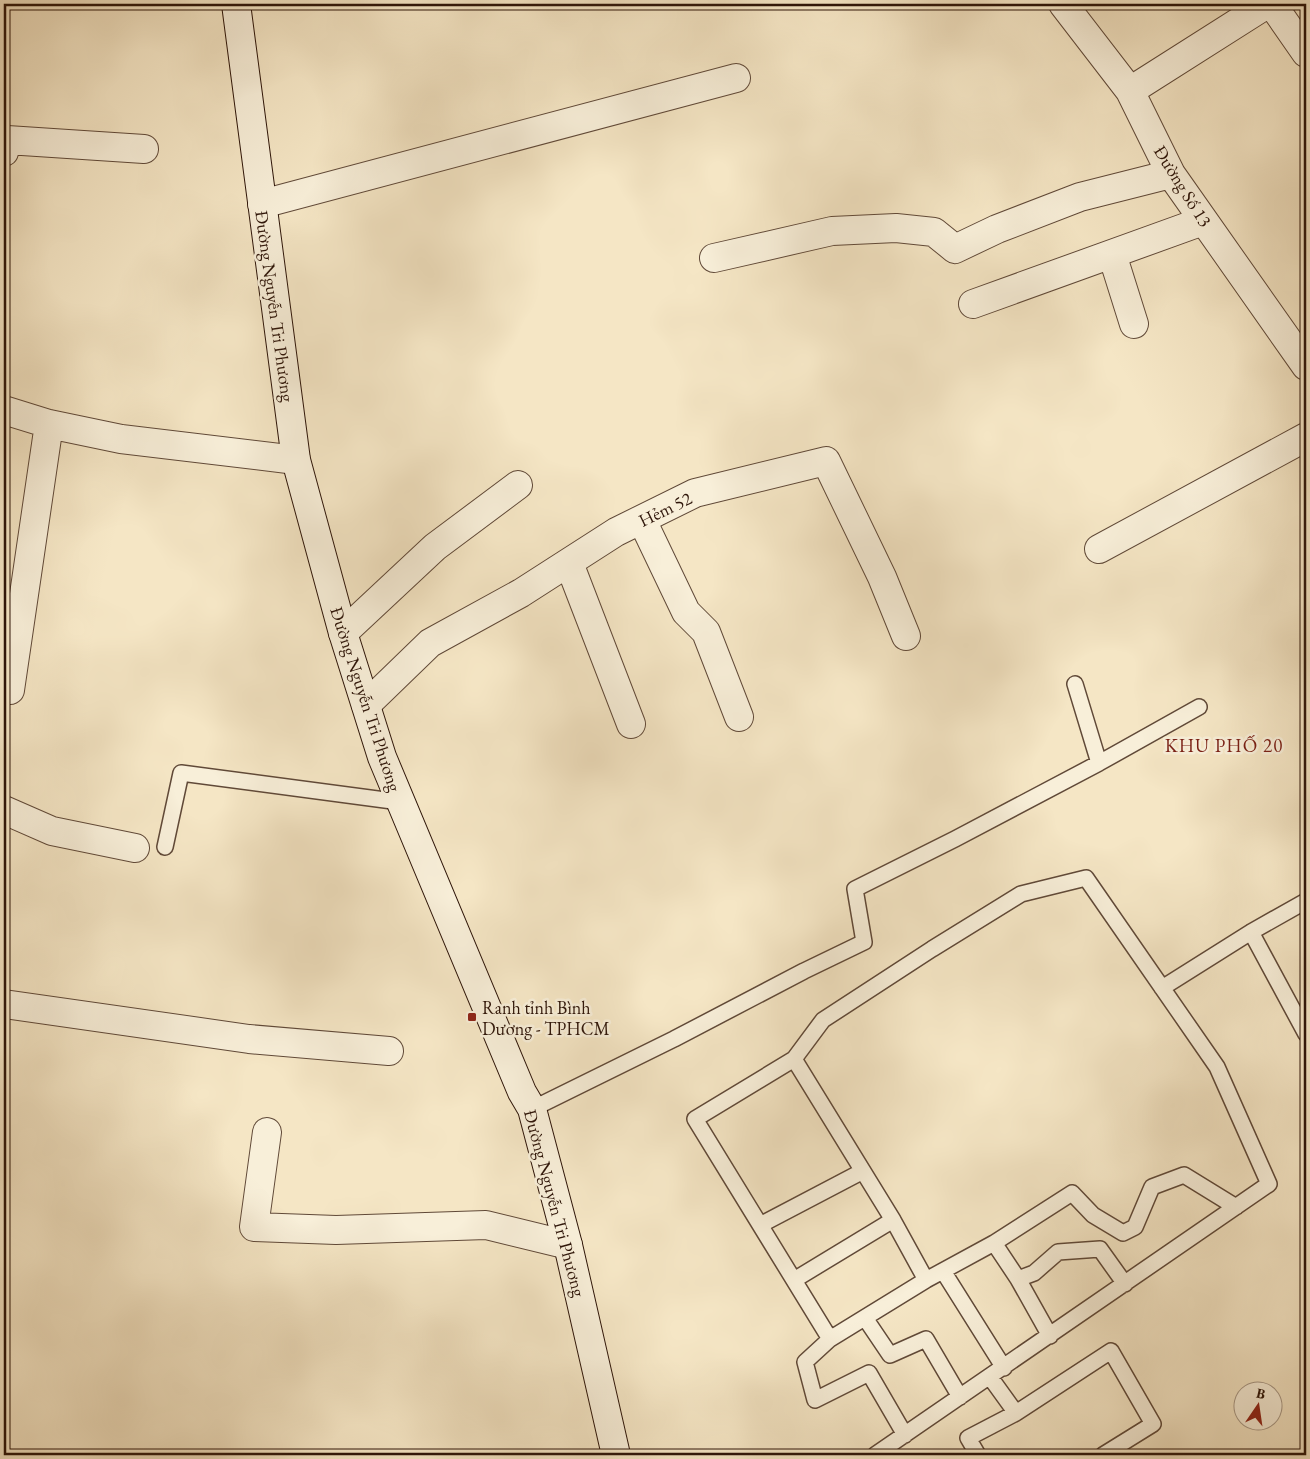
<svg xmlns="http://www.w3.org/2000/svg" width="1310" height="1459" viewBox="0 0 1310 1459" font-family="'EB Garamond',serif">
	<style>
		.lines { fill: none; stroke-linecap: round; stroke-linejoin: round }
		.lane-casing { stroke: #604938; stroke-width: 18 }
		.street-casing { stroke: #604938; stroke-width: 30 }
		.secondary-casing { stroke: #2e1509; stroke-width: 30 }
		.lane { stroke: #f8efd9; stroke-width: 15 }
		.street { stroke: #f8efd9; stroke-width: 28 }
		.secondary { stroke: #f8efd9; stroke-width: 28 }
		.poi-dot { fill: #8f2418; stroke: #f8efd9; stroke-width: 2 }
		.labels { text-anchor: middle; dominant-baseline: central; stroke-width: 5; stroke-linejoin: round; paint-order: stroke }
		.street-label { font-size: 18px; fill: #2e1509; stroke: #f8efd9 }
		.poi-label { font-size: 18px; fill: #2e1509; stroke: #f8efd9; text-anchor: start }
		.neighbourhood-label { font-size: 19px; letter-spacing: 1px; fill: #7a1f14; stroke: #f8efd9 }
	</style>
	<rect width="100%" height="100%" fill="#f5e6c5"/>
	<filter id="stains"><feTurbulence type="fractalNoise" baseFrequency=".004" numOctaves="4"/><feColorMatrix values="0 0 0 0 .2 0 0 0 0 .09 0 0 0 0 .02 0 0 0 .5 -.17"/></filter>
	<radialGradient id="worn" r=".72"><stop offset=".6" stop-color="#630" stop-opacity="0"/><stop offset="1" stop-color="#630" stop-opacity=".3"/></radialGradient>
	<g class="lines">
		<g class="lane-casing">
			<path id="lane" d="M1099,763L1199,707
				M165,847L181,773L400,802
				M1251,932L1306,1034
				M1162,988L1251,932L1306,901
				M794,1059L823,1020L932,949L1021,894L1086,878L1217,1067L1269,1184L875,1455
				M532,1109L674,1039L804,971L864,942L855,889L955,839L1099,763L1075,684
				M760,1225L863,1171
				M994,1243L1018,1279L1050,1336
				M943,1271L1004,1368
				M1018,1279L1034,1273L1058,1252L1100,1249L1125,1284
				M794,1280L893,1220
				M926,1280L893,1220L794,1059L695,1119L830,1339L926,1280L994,1243L1072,1193L1093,1215L1123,1233L1135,1227L1152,1187L1184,1175L1236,1207
				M865,1318L890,1355L926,1339L960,1397
				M830,1339L805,1362L815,1400L869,1373L905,1435
				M1016,1413L1111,1351L1153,1424L1103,1455
				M978,1455L968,1438L1016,1413L990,1377"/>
		</g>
		<g class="street-casing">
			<path id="street" d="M1063,4L1130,91L1171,174L1306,366
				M1272,4L1306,53
				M1130,91L1267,4
				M4,152L7,140L144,149
				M262,204L736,78
				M1112,254L1134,324
				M714,258L832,231L896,228L934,232L955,249L997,229L1080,197L1171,174
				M973,304L1203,221
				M4,410L49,424L121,439L296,460
				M642,520L686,612L706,632L739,717
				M1099,549L1306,437
				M569,563L631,724
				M343,633L435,547L518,485
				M4,688L10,690L49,424
				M366,705L430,643L521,593L616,532L695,493L826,461L882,577L906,636
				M4,810L52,831L135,848
				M4,1004L249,1039L389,1051
				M267,1132L254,1227L336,1230L486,1225L568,1245"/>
		</g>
		<g class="secondary-casing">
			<path id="secondary" d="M236,4L296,460L343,633L382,757L522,1092L532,1109L568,1245L616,1455"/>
		</g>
		<use href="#lane" class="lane"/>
		<use href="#street" class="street"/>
		<use href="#secondary" class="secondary"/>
	</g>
	<rect class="poi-dot" x="467" y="1012" width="10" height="10" rx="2.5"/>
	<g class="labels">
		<g class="street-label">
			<text transform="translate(1183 186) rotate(58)">Đường Số 13</text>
			<text transform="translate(275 306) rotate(82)">Đường Nguyễn Tri Phương</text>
			<text transform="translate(665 509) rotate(-26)">Hẻm 52</text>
			<text transform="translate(366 699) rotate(72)">Đường Nguyễn Tri Phương</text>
			<text transform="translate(555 1203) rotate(75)">Đường Nguyễn Tri Phương</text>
		</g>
		<g class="poi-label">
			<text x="482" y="1007">Ranh tỉnh Bình<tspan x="482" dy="21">Dương - TPHCM</tspan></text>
		</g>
		<g class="neighbourhood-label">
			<text x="1224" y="745">KHU PHỐ 20</text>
		</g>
	</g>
	<rect width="1310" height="1459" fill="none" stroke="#f5e6c5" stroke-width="20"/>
	<rect x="5" y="5" width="1300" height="1449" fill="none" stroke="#2e1509" stroke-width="2.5"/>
	<rect x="10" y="10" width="1290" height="1439" fill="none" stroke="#2e1509"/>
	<g transform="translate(1258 1406) rotate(13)"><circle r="24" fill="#f8efd9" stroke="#a79886"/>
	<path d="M0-4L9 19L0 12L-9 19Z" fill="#8f2418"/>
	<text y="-8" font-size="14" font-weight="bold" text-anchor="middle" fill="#2e1509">B</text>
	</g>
	<rect width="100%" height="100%" filter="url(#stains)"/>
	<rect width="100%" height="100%" fill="url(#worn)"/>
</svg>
